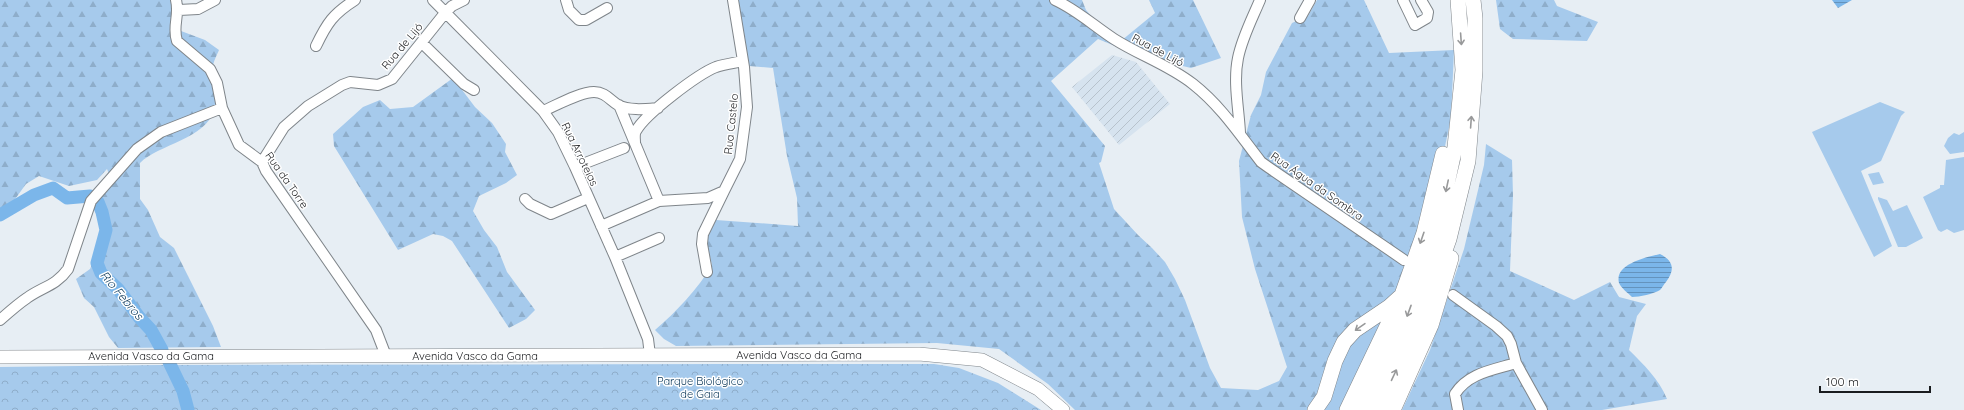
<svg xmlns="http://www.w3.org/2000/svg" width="1964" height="410" viewBox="0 0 1964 410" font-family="Quicksand,sans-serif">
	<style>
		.industrial { fill: url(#industrial-furrows) }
		.grass { fill: #a6caec }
		.forest { fill: url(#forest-firs) }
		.park { fill: url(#park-crowns) }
		.water { fill: url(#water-rules) }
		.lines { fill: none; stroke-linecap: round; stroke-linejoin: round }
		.river { stroke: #7bb6ea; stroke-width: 13 }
		.minor-casing { stroke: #7f858a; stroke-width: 12 }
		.major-casing { stroke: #7f858a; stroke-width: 14 }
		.highway-casing { stroke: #7f858a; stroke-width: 16 }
		.minor { stroke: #fff; stroke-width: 10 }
		.major { stroke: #fff; stroke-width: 13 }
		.highway { stroke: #fff; stroke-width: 15 }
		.oneway { stroke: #98999a }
		.labels { text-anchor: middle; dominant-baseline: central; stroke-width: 3; stroke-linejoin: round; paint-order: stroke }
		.street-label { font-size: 11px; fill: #1a1c1f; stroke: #fff }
		.park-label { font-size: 11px; fill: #093658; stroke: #fff }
		.water-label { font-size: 12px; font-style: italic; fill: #093658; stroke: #fff }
	</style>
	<defs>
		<pattern id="industrial-furrows" width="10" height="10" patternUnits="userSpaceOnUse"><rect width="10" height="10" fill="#d6e3ef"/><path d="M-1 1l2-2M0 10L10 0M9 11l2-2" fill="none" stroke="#b7c2cc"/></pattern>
		<pattern id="forest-firs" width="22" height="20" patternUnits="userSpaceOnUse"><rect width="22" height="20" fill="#a6caec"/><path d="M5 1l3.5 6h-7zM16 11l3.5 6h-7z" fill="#8eadca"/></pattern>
		<pattern id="park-crowns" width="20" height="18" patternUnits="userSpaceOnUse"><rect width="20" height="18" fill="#a6caec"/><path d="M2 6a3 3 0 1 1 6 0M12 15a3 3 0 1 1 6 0" fill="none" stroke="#8eadca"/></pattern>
		<pattern id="water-rules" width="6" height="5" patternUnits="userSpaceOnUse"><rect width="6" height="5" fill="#7bb6ea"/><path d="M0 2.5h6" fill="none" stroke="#6493bd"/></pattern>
	</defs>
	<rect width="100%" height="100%" fill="#e7eef4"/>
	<path class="industrial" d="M1112,55L1136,62L1170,104L1119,145L1072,87Z"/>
	<path class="grass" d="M1880,102L1905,112L1901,116L1881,161L1861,171L1892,246L1874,257L1812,132Z
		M1964,132V152L1950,154L1944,146L1948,138L1954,133L1959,135Z
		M1964,157V230L1954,233L1947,229L1941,232L1938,230L1923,197L1940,188V185H1944L1946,160Z
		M1879,172L1884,183L1873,185L1868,174Z
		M1878,197L1887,200L1893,211L1907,205L1923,238L1906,247H1898L1878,199Z
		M1388,313L1343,410H1322L1351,341Z"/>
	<path class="forest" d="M0,0H173L174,15L181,31L205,40L219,50C217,55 213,62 213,67C212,83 219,93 214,110C206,139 159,144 140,163V199L148,210L160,237L174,248L213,326L221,347L118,348L109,337L94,307L84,298L76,279L90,269L103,239L104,219L98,202L111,179L107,169L97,180L69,186L39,176L26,184L0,220Z
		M737,0H1082L1086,10L1116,45L1155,13L1149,0H1193L1221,58L1191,68L1137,55L1098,39L1051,81L1105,146L1101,162L1099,163L1114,209L1138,235L1152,248L1165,262L1175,279L1185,300L1210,368L1221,388L1258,390L1279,381L1287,367L1255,269L1242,217L1239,161L1251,115L1261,95L1266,72L1292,23L1308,16L1317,0H1364L1389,53L1454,50L1451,118L1437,184L1398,297L1366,318L1312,410H1075L1048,384L999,349L937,343L676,346L664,339L655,330C676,312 698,289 712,265L706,240L716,220L798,226L797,198L787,156L773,68L749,66Z
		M1496,0H1554L1557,6L1598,22L1587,41L1513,39L1500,29Z
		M453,78L475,107L492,123L506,144L505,152L517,175L506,183L479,196L473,211L484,230L497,247L507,272L535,310L526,319L509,328L452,241L443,236L433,234L398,250L334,146L333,134L363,107L380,100L390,109L413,107Z
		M1486,144L1512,160L1513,195L1510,271L1574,300L1610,282L1619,297L1646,304L1637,316L1629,350C1644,365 1659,379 1667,399L1602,410H1402L1430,350L1464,249L1484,165Z"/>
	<path class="park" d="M726,364H934L959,368L998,383L1041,410H0V367L158,365Z"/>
	<path class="water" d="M1832,0H1852L1838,8Z
		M1660,254C1674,261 1675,270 1666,282C1664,284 1662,288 1660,290C1653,294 1640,297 1632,297C1628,293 1621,288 1619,283C1614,264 1647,257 1660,254Z"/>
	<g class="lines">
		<path class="river" d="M0,215L34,195L53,188L67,198L90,196L98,202L102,212L106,230L97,263L101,273L118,289L139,317L151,330L162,350
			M169,362L183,391L188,410"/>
		<g class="minor-casing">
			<path id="minor" d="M176,0C180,16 172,26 177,41L210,69L217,83L222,108L239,145L262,162L266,171L376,330L386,356
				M433,0L543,111L558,132L575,167L615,257L648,339L650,355
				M566,0L569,10L579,20H586L607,8
				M1055,0C1077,10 1094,26 1114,39C1139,55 1169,65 1193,84C1221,106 1240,135 1261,162L1268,167L1404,260
				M1403,0L1415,25L1427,18L1428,12L1421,0
				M179,10L198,9L215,0
				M1300,18L1310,0
				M422,43L464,84L474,90
				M316,46C327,23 333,14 355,0
				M619,105L659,201
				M543,111C557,105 580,92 594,92C605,92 610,100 618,105C629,111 646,109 658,108
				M1240,133C1239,110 1233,82 1238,58C1242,38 1252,19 1260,0
				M635,143C635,139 634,134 636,131C645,114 698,74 716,67C725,64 734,63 743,61
				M262,162L284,127L308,106L342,85L350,82L378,85L392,79L445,13L452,6L464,0
				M575,167L624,148
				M525,199L530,204L551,214L588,198
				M601,226L659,201L708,198L724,191L740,159L747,107L744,67L733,0
				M615,257L659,238
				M707,272L702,244L703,234L724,191
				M1453,295L1496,326L1507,336L1511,344L1516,363L1542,410
				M0,320C9,312 18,304 27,298C42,287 56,286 68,269L91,201L137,149L161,132L222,108
				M1458,410L1455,394C1468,373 1493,370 1516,363"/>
		</g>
		<g class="major-casing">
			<path id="major" d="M0,357L919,354L982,360L1038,389L1063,410"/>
		</g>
		<g class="highway-casing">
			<path id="highway" d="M1315,410L1324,397L1335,361L1344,342L1355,330L1389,307L1400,297
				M1347,410L1402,295L1424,233L1443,154
				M1363,410L1407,318L1436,235L1455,147L1463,70L1458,0
				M1377,410L1419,323L1449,239L1468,161L1475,71V18L1473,0
				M1393,410L1431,325L1451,258"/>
		</g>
		<use href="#minor" class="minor"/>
		<use href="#major" class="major"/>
		<use href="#highway" class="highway"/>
	</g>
	<defs><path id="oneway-shaft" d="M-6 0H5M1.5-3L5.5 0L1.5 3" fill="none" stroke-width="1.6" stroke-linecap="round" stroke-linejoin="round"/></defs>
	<g class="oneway">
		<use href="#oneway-shaft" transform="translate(1461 39) rotate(86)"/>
		<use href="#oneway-shaft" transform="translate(1471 122) rotate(-86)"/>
		<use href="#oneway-shaft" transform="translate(1447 186) rotate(102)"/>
		<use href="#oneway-shaft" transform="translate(1422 238) rotate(109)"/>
		<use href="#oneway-shaft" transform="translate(1409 311) rotate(110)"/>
		<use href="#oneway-shaft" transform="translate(1360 327) rotate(145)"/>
		<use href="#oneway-shaft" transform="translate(1394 375) rotate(-65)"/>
	</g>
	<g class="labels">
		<g class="street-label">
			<text transform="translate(402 46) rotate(-50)">Rua de Lijó</text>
			<text transform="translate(1158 50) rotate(28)">Rua de Lijó</text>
			<text transform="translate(731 124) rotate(-84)">Rua Castelo</text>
			<text transform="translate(580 154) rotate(64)">Rua Arroteias</text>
			<text transform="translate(287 180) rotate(55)">Rua da Torre</text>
			<text transform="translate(1317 186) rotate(35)">Rua Água da Sombra</text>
			<text x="799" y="355">Avenida Vasco da Gama</text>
			<text x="151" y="356">Avenida Vasco da Gama</text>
			<text x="475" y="356">Avenida Vasco da Gama</text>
		</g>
		<g class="park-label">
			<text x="700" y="381">Parque Biológico<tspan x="700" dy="13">de Gaia</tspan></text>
		</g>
		<g class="water-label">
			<text transform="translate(122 295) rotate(50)">Rio Febros</text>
		</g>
	</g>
	<path d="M1820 386v6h110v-6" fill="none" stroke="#1a1c1f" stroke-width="2"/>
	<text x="1826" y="386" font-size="12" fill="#1a1c1f" stroke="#ffffff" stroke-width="3" paint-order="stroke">100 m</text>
</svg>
